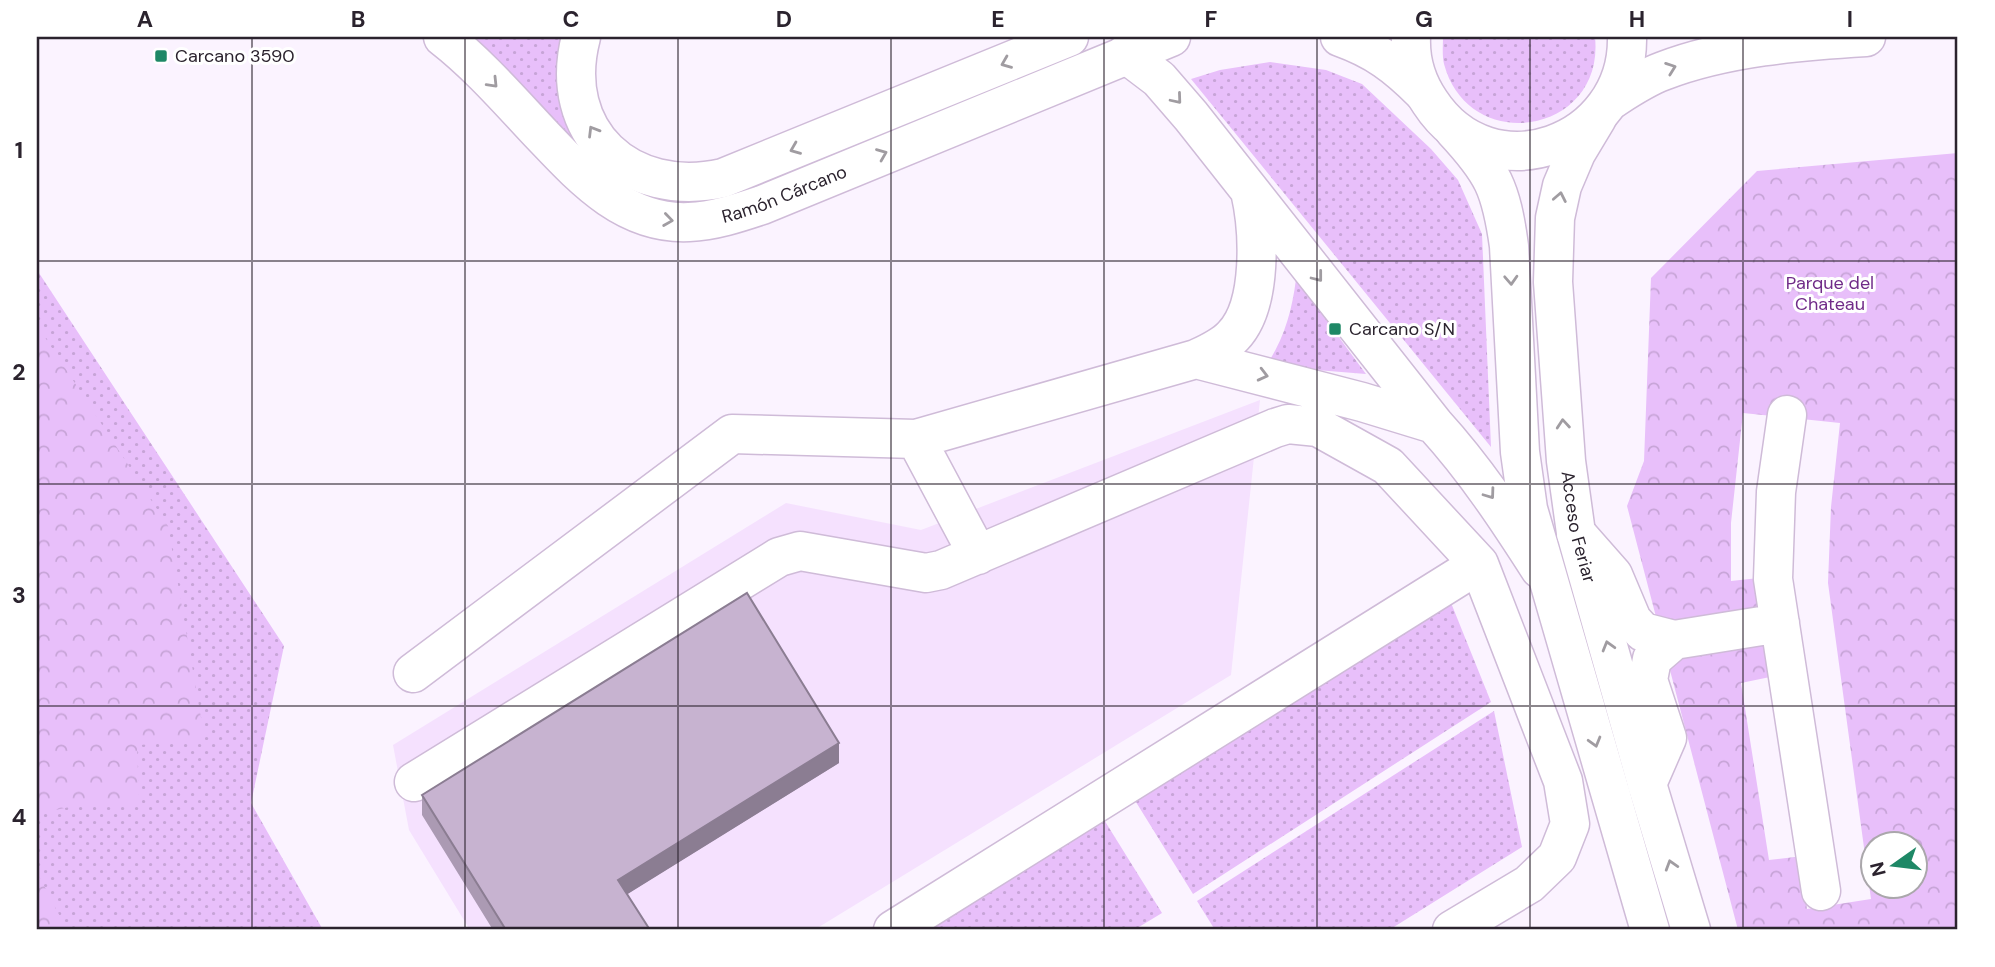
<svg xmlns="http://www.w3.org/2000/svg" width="1995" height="967" viewBox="0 0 1995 967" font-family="'DM Sans',sans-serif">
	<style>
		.built { fill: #f5e1fe }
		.grass { fill: url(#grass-dots) }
		.forest { fill: url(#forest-crowns); fill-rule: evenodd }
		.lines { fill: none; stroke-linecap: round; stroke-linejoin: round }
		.minor-casing { stroke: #cfbbd8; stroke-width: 41 }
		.major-casing { stroke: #cfbbd8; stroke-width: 41 }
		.minor { stroke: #fff; stroke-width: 38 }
		.major { stroke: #fff; stroke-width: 38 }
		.wall { fill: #ab9ab3 }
		.shaded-wall { fill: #8b7d92 }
		.building { fill: #c7b3d0; stroke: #8b7d92; stroke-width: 2 }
		.oneway { stroke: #a09ca1 }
		.grid { fill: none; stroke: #2b232e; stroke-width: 2; stroke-opacity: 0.55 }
		.poi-dot { fill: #1e8866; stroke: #fff; stroke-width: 2.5 }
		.labels { text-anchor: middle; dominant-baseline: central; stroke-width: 6; stroke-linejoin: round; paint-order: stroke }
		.poi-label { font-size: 18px; fill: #2b232e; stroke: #fff; text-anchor: start }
		.street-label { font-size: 18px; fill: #2b232e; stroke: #fff }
		.park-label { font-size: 18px; fill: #702b88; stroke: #fff }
		.neatline { fill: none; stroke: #2b232e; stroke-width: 2.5 }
		.grid-label { font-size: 23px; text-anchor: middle; font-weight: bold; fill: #2b232e }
	</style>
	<defs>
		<pattern id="grass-dots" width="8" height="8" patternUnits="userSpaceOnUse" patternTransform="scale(1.75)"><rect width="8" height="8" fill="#e8bffa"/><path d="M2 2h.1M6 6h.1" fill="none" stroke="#c7a4d7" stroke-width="1.8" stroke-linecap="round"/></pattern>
		<pattern id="forest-crowns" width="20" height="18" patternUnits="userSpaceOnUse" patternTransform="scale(1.75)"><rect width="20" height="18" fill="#e8bffa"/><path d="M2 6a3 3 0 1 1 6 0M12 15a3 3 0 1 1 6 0" fill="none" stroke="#c7a4d7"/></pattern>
	</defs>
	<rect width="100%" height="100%" fill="#fbf3ff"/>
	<path class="built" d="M1260,400L1231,675L814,930H470L409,830L393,745L786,503L921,530Z"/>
	<path class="grass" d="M470,37H567L600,168Z
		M1443,37H1595C1605,134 1469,157 1444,64C1442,56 1443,45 1443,37Z
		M1270,62L1326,70L1362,84L1431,149L1458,180L1482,234L1491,447L1191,79L1220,70Z
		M37,270L284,646L251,803L323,930H37Z
		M1296,279L1366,374L1266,366C1284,339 1292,311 1296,279Z
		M1443,583L1491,702L1193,894L1126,786Z
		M1494,711L1522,847L1389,930H1215L1197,901Z
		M1093,802L1162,913L1134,930H888Z"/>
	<path class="forest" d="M1958,153V930H1738L1627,506L1644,461L1651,278L1757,171ZM1743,413L1840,423L1831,507L1828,583L1871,899L1807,909L1799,860L1795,857L1769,860L1741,683L1770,677L1759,578L1731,581V523ZM1872,844H1914V886H1872Z
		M37,325L168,526L205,741L137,745L139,804H83L37,814Z
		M37,872L67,930H37Z"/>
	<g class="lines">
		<g class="minor-casing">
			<path id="minor" d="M1126,54L1159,79L1191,116L1434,424C1475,469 1508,519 1540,569
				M1196,359L1362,402L1434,424
				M1787,415L1776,492L1773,579L1821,891
				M916,439L978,555
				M1576,533L1613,575L1632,620L1643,632L1674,640L1780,623
				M413,673L732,434L916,439L1196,359C1209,353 1223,347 1233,336C1263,305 1259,230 1250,191
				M414,782L779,557L800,551L926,573L941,570L1275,428L1288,424L1318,427L1388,466L1479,564L1563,781L1570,824L1557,857L1529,884L1452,930
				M1647,784L1667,738L1648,680L1652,659L1674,640
				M893,930L1479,564"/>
		</g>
		<g class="major-casing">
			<g id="major">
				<path id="s1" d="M443,37C479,65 510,101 542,135C582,177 625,225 689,222C714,221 738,213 762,205L1171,37"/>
				<path d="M581,37C556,132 629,199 723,178L1069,37"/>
				<path d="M1340,37C1376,50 1396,65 1423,92"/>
				<path d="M1411,37C1410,60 1417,83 1430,102C1491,195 1629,145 1627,37"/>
				<path d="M1611,100C1628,89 1644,78 1663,71C1725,47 1800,41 1866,37"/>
				<path id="s2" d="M1597,118L1576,153L1562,186L1555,218L1553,282L1566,461L1576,533L1647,784L1691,930"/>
				<path d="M1454,130C1493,172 1501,188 1509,246L1520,452L1528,509L1650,930"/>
			</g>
		</g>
		<use href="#minor" class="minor"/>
		<use href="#major" class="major"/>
	</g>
	<path class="wall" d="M839,763L627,894L650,930H493L422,815V795Z"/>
	<path class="shaded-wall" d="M839,743V763L618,900V880Z"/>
	<path class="building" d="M747,593L839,743L618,880L650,930H506L422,795Z"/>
	<defs><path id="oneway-chevron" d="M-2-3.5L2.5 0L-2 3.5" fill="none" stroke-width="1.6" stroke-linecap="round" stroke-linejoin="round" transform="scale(1.75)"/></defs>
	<g class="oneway">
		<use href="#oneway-chevron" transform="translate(1006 63) rotate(158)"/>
		<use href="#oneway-chevron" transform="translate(1671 68) rotate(-20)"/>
		<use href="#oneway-chevron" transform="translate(493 83) rotate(46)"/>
		<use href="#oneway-chevron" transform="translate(1177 99) rotate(50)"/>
		<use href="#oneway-chevron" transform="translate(593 131) rotate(-121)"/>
		<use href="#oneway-chevron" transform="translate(795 149) rotate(158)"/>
		<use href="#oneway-chevron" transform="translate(882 154) rotate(-22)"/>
		<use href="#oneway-chevron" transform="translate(1560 197) rotate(-79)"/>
		<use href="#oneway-chevron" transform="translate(668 220) rotate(8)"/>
		<use href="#oneway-chevron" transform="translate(1318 277) rotate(52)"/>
		<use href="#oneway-chevron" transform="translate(1511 280) rotate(87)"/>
		<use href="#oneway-chevron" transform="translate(1263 375) rotate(14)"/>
		<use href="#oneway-chevron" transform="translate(1563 424) rotate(-95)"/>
		<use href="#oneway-chevron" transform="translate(1490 494) rotate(54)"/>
		<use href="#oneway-chevron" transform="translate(1608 646) rotate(-106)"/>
		<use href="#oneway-chevron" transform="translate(1595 742) rotate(74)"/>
		<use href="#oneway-chevron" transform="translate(1671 865) rotate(-107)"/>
	</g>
	<path class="grid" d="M252,37V930M465,37V930M678,37V930M891,37V930M1104,37V930M1317,37V930M1530,37V930M1743,37V930M37,261H1958M37,484H1958M37,706H1958"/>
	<g class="poi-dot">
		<rect x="154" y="49" width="14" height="14" rx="3.5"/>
		<rect x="1328" y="322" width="14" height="14" rx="3.5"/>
	</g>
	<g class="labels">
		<g class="poi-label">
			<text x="175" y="56">Carcano 3590</text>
			<text x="1349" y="329">Carcano S/N</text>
		</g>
		<g class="street-label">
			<text stroke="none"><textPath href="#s1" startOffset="416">Ramón Cárcano</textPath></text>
			<text stroke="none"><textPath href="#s2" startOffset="420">Acceso Feriar</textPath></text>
		</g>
		<g class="park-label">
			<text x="1830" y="283">Parque del<tspan x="1830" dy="21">Chateau</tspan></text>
		</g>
	</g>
	<rect width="1995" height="967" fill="none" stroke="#ffffff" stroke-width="77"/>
	<g transform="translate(1894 865) rotate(256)"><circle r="33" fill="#ffffff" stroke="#aaa7ab" stroke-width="2"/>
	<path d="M0-5L12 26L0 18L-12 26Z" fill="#1e8866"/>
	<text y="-10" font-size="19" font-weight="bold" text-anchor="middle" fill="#2b232e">N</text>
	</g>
	<rect x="38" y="38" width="1918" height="890" class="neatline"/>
	<g class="grid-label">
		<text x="145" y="27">A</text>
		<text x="358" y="27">B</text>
		<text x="571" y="27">C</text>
		<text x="784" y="27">D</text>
		<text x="998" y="27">E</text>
		<text x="1211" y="27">F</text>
		<text x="1424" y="27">G</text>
		<text x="1637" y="27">H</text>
		<text x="1850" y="27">I</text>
		<text x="19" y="158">1</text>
		<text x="19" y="380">2</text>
		<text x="19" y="603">3</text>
		<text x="19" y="825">4</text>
	</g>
</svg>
